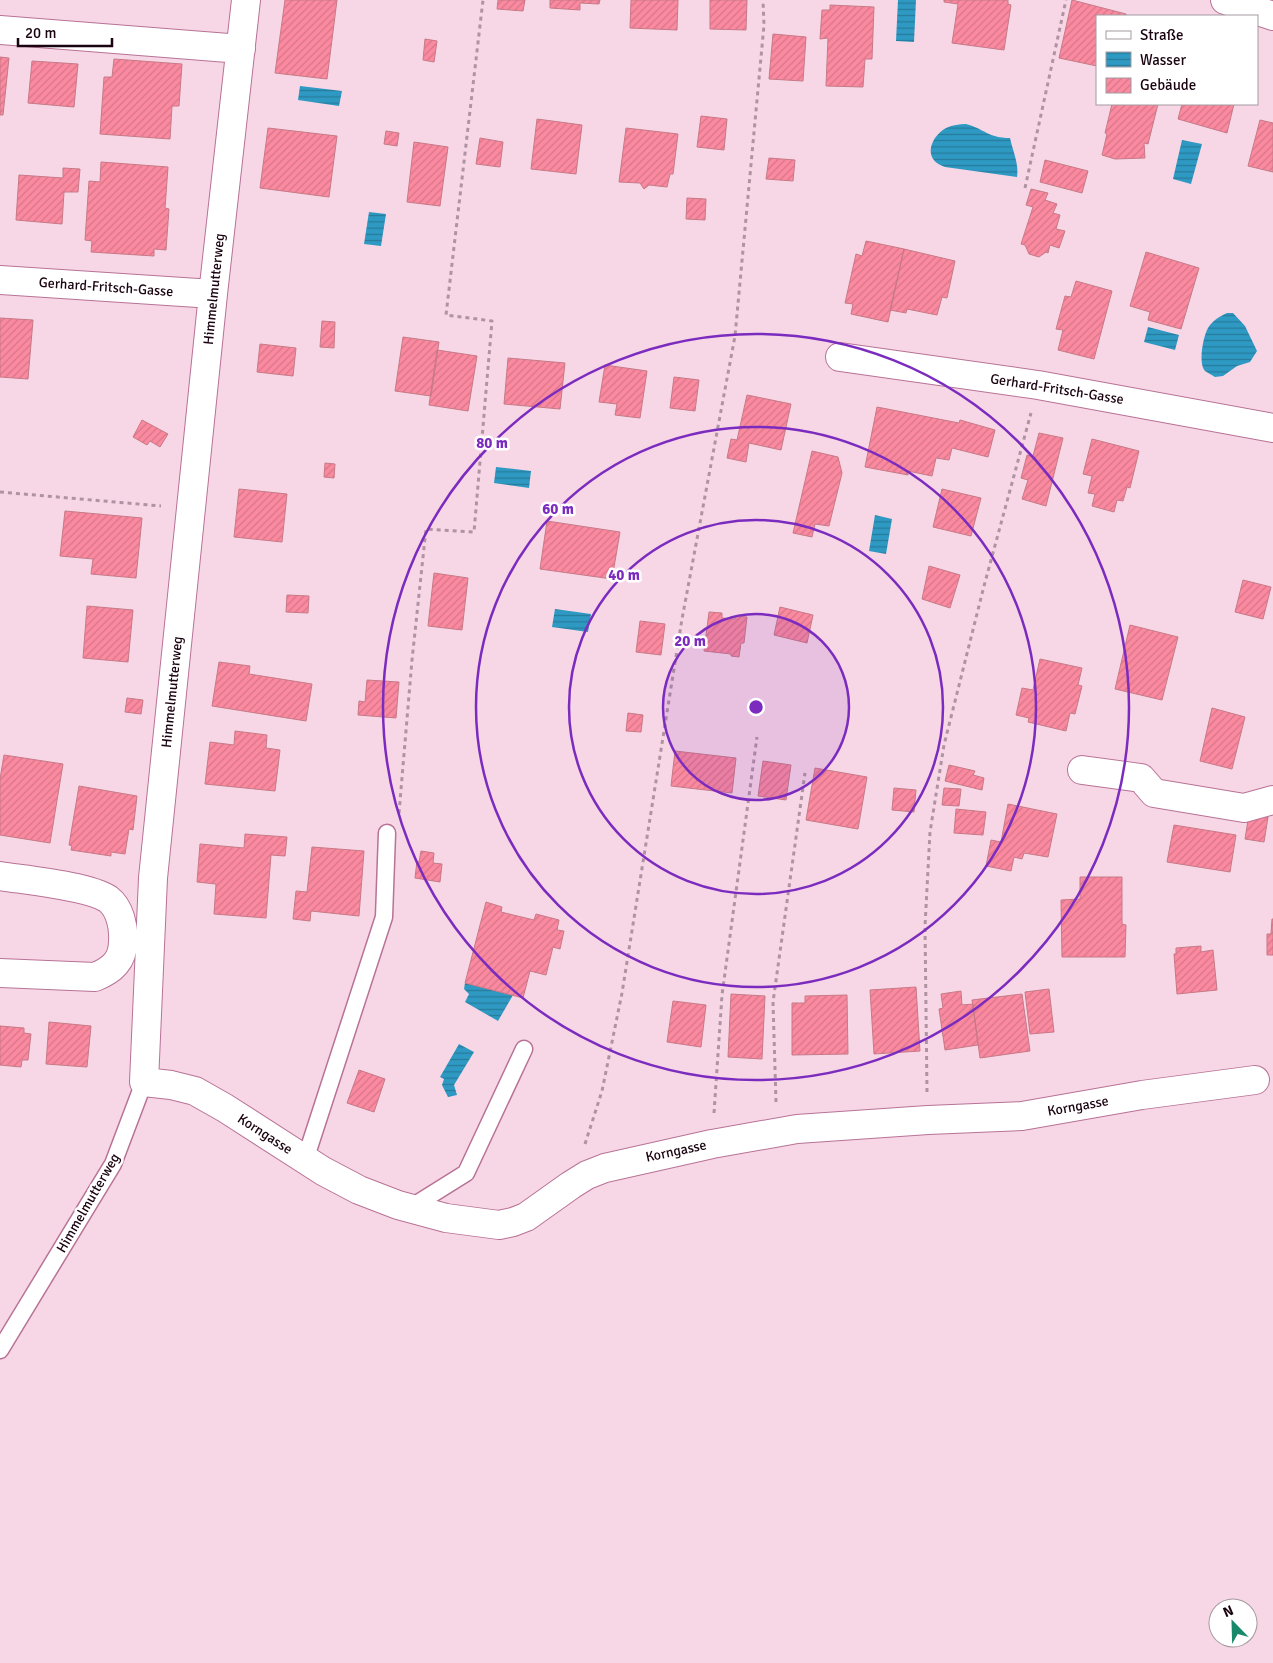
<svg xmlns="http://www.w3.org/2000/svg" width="1273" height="1663" viewBox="0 0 1273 1663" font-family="Signika,sans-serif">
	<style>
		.water { fill: url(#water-rules) }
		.building { fill: url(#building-hatch); stroke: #c77987 }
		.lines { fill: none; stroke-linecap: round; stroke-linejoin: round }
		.service-casing { stroke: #b87296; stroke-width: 19 }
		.minor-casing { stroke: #b87296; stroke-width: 30 }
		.path { stroke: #b093a2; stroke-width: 3; stroke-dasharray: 4 4; stroke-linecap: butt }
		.service { stroke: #fff; stroke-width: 16 }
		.minor { stroke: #fff; stroke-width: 28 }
		.ring { fill: none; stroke: #7b2cbf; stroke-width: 2.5 }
		.labels { text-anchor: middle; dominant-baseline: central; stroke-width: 5; stroke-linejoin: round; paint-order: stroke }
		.street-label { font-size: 14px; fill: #1a0310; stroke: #fff }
		.centre { fill: #7b2cbf; stroke: #fff; stroke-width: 2.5 }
		.ring-label { font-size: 15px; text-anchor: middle; font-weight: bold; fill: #7b2cbf; stroke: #fff; stroke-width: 5; stroke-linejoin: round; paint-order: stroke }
	</style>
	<defs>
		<pattern id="water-rules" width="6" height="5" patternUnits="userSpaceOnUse" patternTransform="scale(1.25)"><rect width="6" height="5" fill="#2e99c2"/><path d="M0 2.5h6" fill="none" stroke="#267b9c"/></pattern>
		<pattern id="building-hatch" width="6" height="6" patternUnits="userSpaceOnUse" patternTransform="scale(1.25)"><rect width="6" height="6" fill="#fb8aa0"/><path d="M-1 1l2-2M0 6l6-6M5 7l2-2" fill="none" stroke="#d77589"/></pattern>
	</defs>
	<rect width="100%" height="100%" fill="#f7d7e6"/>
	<path class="water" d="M898,0H916L914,42L896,41Z
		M300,86L342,91L339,106L298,100Z
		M966,124C985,129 988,138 1010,138C1013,152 1019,163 1017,177L945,167C922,160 930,137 946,128C953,125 959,124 966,124Z
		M1182,140L1202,144L1191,184L1173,179Z
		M369,212L386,214L381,246L364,244Z
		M1227,313H1233L1245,326L1257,351L1250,362L1237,366L1223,376L1215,377C1212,375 1208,373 1205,371C1198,363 1203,337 1208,328C1212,321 1220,316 1227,313Z
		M1148,327L1179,335L1175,350L1144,342Z
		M496,467L531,471L529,488L494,483Z
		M875,515L892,519L886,554L869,551Z
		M555,609L591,614L588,632L552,627Z
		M465,983L513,995L498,1021L465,1002L469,994L464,989Z
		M459,1044L474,1052L454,1085L457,1095L448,1097L442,1085L444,1079L440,1077Z"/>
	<path class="building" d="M285,0H337L327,79L275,73Z
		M498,0H525L523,11L497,9Z
		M550,0H600L599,4L580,3V10L550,8Z
		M631,0H678L677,30L630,28Z
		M710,0H747L746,30L710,29Z
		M944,0H1008V4L1011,5L1004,50L952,43L958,4L944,2Z
		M1072,0L1126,14V16H1097V66L1059,58Z
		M830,5L874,7L872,59H865L863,87L826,86L828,38L820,39L822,10H830Z
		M773,34L806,37L803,81L769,79Z
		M425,39L437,41L434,62L423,60Z
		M0,57L9,58L3,115H0Z
		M114,59L182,64L179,106H172L170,139L100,134L104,77H112Z
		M32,61L78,64L74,107L28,103Z
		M1112,104H1158L1148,144L1144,143L1145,158L1115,159L1102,155L1107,134L1105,133Z
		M1182,104H1234L1227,133L1178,119Z
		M701,116L727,119L724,150L697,147Z
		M537,119L582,125L576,174L531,169Z
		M1260,120L1273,123V172L1248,166Z
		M268,128L337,136L329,197L260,188Z
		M626,128L678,134L673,174H670L667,187L649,185L644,189L640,183L619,182Z
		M386,131L399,133L397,146L384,144Z
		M480,138L503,142L500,167L476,164Z
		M414,142L448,147L440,206L407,202Z
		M769,158L795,160L793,181L766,179Z
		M1045,160L1088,171L1082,193L1040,182Z
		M101,162L168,167L165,208L169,209L166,250L154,249V256L91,252L92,241L85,240L89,181L100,182Z
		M63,168L80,169L78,192H64L62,224L16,220L19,175L63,178Z
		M1031,189L1048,193L1045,200L1057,204L1053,213L1060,215L1056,229L1065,231L1059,248L1050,245L1048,253L1046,252L1039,257L1029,254L1025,245L1021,244L1033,207L1026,205Z
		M687,198L706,199L705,220L686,219Z
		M866,241L904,249L888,322L851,314L853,304L845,303L856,254L862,256Z
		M904,249L955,261L947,298L942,297L937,315L907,309L906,313L890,310Z
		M1146,252L1199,268L1181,329L1148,320L1150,312L1130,306Z
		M1076,281L1112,291L1094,359L1058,350L1063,330L1056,329L1065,296L1071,297Z
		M0,318L33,320L28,379L0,377Z
		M322,321L335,322L334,348L320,347Z
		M403,337L439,342L431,396L395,391Z
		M260,344L296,348L293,376L257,372Z
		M437,350L477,356L468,411L429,405Z
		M508,358L565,363L560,409L504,404Z
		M605,365L647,371L640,418L615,415L617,404L599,402Z
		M674,377L699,380L695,411L670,408Z
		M747,395L791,404L781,450L749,443L746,462L727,458L731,439L737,440Z
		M877,407L959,423L960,420L995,430L988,457L952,448L949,460L936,458L932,476L908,471V475L865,467Z
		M142,420L168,434L160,447L150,441L147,445L133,437Z
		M1039,433L1063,438L1046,506L1022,499L1028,480L1021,478L1027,455L1033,456Z
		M1092,439L1139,451L1130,488L1127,487L1123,501L1117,500L1114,512L1092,506L1095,494L1088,493L1092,476L1083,474Z
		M812,451L838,457L842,473L829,526L815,524L812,537L793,533Z
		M325,463L335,464L334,478L324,477Z
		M239,489L287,494L282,542L234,537Z
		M942,489L981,498L971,536L933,527Z
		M65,511L142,518L136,578L91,574L93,559L60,556Z
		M547,521L620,532L612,579L540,569Z
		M929,566L960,575L950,608L922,599Z
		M434,573L468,578L462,630L428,626Z
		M1243,580L1271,587L1263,619L1235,612Z
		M287,595L309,596L308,613L286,612Z
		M87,606L133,610L128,662L83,658Z
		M780,607L813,615L807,643L774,635Z
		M709,612L722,613V618L735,619V616L747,617L744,643H741L739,657L731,656V654L704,651Z
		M640,621L665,624L661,655L636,652Z
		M1130,625L1178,637L1162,700L1115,689Z
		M1040,659L1082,668L1078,685L1082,686L1075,714L1070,713L1066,731L1028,722L1029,718L1016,715L1022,688L1033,690Z
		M219,662L250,666L249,674L312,684L306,721L212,706Z
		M367,680L399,682L396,718L358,715L359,701L365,702Z
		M127,698L143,700L141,714L125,712Z
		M1212,708L1245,717L1232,769L1200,761Z
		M628,713L643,715L641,732L626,731Z
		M235,731L267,735L266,748L280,750L275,791L205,784L210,742L234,745Z
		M675,751L736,758L732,793L671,786Z
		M4,755L63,764L50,843L0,835V779Z
		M763,761L791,765L786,800L758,796Z
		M949,765L975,771L973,775L984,778L982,790L945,781Z
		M815,768L867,777L858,829L806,820Z
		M79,786L137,796L133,830L129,829L125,854L111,852V856L71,850L72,846L69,845Z
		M894,788L916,790L914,812L892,810Z
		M944,788L961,789L959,806L942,805Z
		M1008,804L1057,814L1048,857L1024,853L1022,859L1014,857L1011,871L986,866L991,840L1001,842Z
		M956,809L986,812L983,835L954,833Z
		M1249,814L1268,817L1264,842L1245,839Z
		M1174,825L1236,835L1230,872L1167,862Z
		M245,834L287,837L285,856L271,855L266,918L214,914L216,884L197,882L200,844L244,848Z
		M312,847L364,851L359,916L311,911L310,921L293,919L296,891L307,892Z
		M421,851L434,853L433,863L442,864L440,882L415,878L417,861L419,862Z
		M1080,877H1122V924L1126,925L1125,957H1062L1061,900L1080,899Z
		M486,902L502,907L501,912L534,920L536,914L559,920L557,930L564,931L560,949L553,947L546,975L530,971L523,998L465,983Z
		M1272,919H1273V955H1267V934H1271Z
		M1201,946V952L1213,950L1217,990L1177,994L1174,954H1176V948Z
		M916,987L920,1051L874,1054L870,990Z
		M1049,989L1054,1032L1030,1034L1025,992Z
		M961,991L962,1005L973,1004L978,1045L945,1050L939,1009L943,1008L941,994Z
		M731,994L765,996L762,1059L728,1057Z
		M1022,994L1030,1051L980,1058L972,1000Z
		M847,995L848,1054L792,1055V1003H805V996Z
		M673,1001L706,1005L701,1047L667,1042Z
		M49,1022L91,1026L87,1067L46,1064Z
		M0,1026L24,1028V1033L31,1034L28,1060H22L21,1067L0,1065Z
		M359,1070L385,1079L374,1112L347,1103Z"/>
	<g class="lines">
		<g class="service-casing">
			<path id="service" d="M305,1160L384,917L387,833
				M410,1208L466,1173L524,1049
				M0,1350L113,1164L144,1082"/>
		</g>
		<g class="minor-casing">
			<path id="minor" d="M246,0L213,294L153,878L144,1082L171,1085L195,1091L225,1108L323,1171L359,1190L398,1205L446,1218L499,1225L513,1222L526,1217L571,1185L587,1175L605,1168L712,1144L797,1129L928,1120L1022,1116L1142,1095L1255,1080
				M1225,0L1273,16
				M0,30L241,49
				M0,280L213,294
				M840,357L1038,385L1273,428
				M1082,770L1141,778L1154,793L1244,808L1273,800
				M0,876C25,880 89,886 108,899C120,908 124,927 123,941C123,961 112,970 95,977L0,973"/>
		</g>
		<path class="path" d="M1025,188L1066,0
			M0,492L161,506
			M399,813L412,660L426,529L474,532L492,321L446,315L483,0
			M927,1092L925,926L930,832L944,745L984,586L1031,413
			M776,1102L773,1002L805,773
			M714,1113L722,995L757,737
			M585,1144L602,1091L622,993L682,619L735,336L764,25L763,0"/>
		<use href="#service" class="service"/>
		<use href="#minor" class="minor"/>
	</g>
	<circle cx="756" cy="707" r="93" fill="#7b2cbf" fill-opacity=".12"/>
	<g class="ring">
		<circle cx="756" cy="707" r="93"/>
		<circle cx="756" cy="707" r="187"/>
		<circle cx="756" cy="707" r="280"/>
		<circle cx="756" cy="707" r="373"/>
	</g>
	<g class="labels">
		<g class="street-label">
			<text transform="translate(106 287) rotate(4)">Gerhard-Fritsch-Gasse</text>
			<text transform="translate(214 289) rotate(-84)">Himmelmutterweg</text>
			<text transform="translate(1057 389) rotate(9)">Gerhard-Fritsch-Gasse</text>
			<text transform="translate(172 692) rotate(-84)">Himmelmutterweg</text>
			<text transform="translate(1078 1106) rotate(-10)">Korngasse</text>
			<text transform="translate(265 1134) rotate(33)">Korngasse</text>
			<text transform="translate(676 1151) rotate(-12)">Korngasse</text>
			<text transform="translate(88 1203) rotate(-60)">Himmelmutterweg</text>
		</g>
	</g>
	<circle cx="756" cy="707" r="8" class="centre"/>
	<g class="ring-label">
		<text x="492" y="448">80 m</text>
		<text x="558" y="514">60 m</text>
		<text x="624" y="580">40 m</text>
		<text x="690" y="646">20 m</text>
	</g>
	<rect x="1096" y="15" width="162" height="90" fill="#ffffff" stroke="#a39a9f"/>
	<rect x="1106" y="31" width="25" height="8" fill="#ffffff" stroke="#a39a9f"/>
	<text x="1140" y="40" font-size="15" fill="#1a0310">Straße</text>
	<rect x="1106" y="52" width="25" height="15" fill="url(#water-rules)" stroke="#a39a9f"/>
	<text x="1140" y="65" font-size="15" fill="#1a0310">Wasser</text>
	<rect x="1106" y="78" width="25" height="15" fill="url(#building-hatch)" stroke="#a39a9f"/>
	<text x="1140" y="90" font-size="15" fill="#1a0310">Gebäude</text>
	<g transform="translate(1233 1623) rotate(337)"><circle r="24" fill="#ffffff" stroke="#a39a9f"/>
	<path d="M0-4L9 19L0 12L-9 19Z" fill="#17896a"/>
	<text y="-8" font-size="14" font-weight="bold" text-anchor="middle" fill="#1a0310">N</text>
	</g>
	<path d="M18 38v8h94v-8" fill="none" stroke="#1a0310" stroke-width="2.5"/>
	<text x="25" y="38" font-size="15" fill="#1a0310" stroke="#ffffff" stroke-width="4" paint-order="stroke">20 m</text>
</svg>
